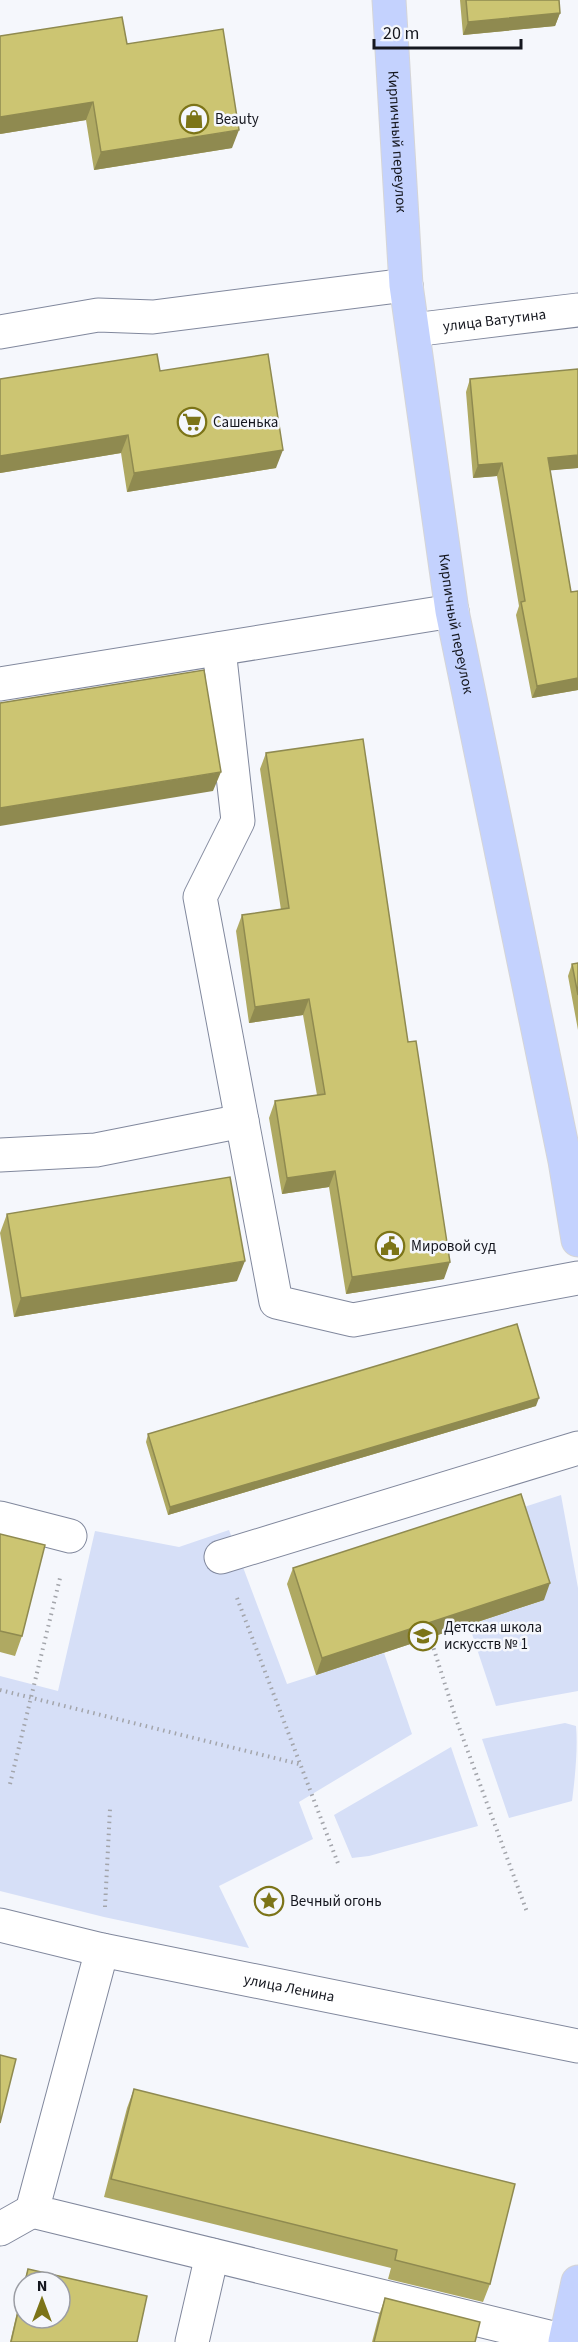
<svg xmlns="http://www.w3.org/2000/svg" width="578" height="2342" viewBox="0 0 578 2342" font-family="'Source Sans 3',sans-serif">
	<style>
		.green { fill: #d6dff7 }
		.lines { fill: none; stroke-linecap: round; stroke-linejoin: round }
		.minor-casing { stroke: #81889d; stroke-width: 35 }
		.major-casing { stroke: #d5d5d7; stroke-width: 35 }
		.path { stroke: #a3a5ab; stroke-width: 4; stroke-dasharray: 1.5 4.5; stroke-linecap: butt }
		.minor { stroke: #fff; stroke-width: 33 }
		.major { stroke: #c4d2fe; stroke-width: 33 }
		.wall { fill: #afa962; fill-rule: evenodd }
		.shaded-wall { fill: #8f8a50 }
		.building { fill: #ccc572; stroke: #8f8a50; stroke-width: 1.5 }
		.labels { text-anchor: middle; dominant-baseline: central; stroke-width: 5; stroke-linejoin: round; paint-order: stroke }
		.poi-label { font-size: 15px; fill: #15171f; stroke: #f5f7fc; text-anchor: start }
		.street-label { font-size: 15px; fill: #15171f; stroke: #f5f7fc }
	</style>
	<rect width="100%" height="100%" fill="#f5f7fc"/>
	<path class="green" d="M561,1495L578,1588V1691L496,1706L469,1625L544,1600L515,1510Z
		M229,1530L287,1684L384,1653L412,1734L299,1802L313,1839L219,1886L249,1948L104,1917L0,1891V1676L58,1691L95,1531L179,1547Z
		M565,1723L576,1726C578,1748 575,1778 572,1801L509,1818L482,1739Z
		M451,1747L478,1826L369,1856L352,1858L334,1815Z"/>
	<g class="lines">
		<g class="minor-casing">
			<g id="minor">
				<path id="s1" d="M413,330L578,310"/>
				<path d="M0,332L98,315L153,317L406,285"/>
				<path d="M219,649L238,821L200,897L276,1302L353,1320L578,1278"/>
				<path d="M0,684L452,611"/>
				<path d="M0,1155L96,1150L242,1121"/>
				<path d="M0,1518L70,1536"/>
				<path d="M221,1557L578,1448"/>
				<path id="s2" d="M0,1925L102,1950L578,2046"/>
				<path d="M102,1950L32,2211L565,2341"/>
				<path d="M0,2229L32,2211"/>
				<path d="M192,2342L212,2255"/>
			</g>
		</g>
		<g class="major-casing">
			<g id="major">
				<path id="s3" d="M389,0L406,285L452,611L565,1161L578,1240"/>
				<path d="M565,2342L578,2282"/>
			</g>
		</g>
		<path class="path" d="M237,1598L339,1866
			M430,1637L456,1719L527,1912
			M0,1690L299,1764
			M10,1784L60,1578
			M105,1907L110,1809"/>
		<use href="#minor" class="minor"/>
		<use href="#major" class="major"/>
	</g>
	<path class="wall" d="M460,0H559L560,13L555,26L463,35Z
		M127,44L232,148L94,170L86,120L0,134Z
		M160,371L276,468L127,492L121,453L0,473V379Z
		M470,379L578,468L550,470L571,592L578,591V690L532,698L516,615L519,606L497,476L473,478L466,392Z
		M266,753L408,1042L444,1279L346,1294L329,1187L282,1194L269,1118L275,1101L317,1095L303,1015L249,1023L236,931L242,915L281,910L260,769Z
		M578,963V1030L568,976L572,964Z
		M7,1214L237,1281L14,1317L0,1233Z
		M536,1406L168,1515L146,1442L148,1434Z
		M0,1534L22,1636L15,1656L0,1652Z
		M293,1568L544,1600L316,1675L287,1584Z
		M134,2089L490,2284L483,2302L388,2279L391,2268L104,2197L127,2108Z
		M28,2269L147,2296L137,2342H10L25,2278ZM24,2282H60V2318H24Z
		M385,2298L475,2342H372L379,2315Z"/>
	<path class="shaded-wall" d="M560,13L555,26L463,35L468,22Z
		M93,102L86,120L0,134V117Z
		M239,130L232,148L94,170L101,152Z
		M128,435L121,453L0,473V456Z
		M283,450L276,468L127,492L134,473Z
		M578,455V468L544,471L548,458Z
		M502,463L497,476L473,478L478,465Z
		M578,678V690L532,698L537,686Z
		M221,772L213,791L0,826V808Z
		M309,999L303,1015L249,1023L255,1007Z
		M335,1171L329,1187L282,1194L287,1178Z
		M245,1261L237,1281L14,1317L21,1298Z
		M450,1262L444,1279L346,1294L352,1277Z
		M539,1398L536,1406L168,1515L170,1507Z
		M550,1583L544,1600L316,1675L322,1658Z"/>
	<path class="building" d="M466,0H559L560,13L468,22Z
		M122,17L127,44L223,29L239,130L101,152L93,102L0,117V36Z
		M157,354L160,371L268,354L283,450L134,473L128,435L0,456V379Z
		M578,369V455L548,458L571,592L578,591V678L537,686L521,602L525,601L502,463L478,465L470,379Z
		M204,670L221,772L0,808V703Z
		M363,739L408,1042L416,1041L450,1262L352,1277L335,1171L287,1178L275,1101L325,1094L309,999L255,1007L242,915L289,908L266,753Z
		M578,963V995L572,964Z
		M230,1177L245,1261L21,1298L7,1214Z
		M517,1324L539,1398L170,1507L148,1434Z
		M521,1494L550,1583L322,1658L293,1568Z
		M0,1534L45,1545L22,1636L0,1631Z
		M0,2055L16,2059L0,2123Z
		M134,2089L515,2184L490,2284L395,2260L397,2250L111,2179Z
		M28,2269L147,2296L137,2342H11L24,2286V2318H60V2282H25Z
		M385,2298L480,2322L475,2342H374Z"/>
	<defs>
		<g id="shop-ring" transform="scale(1.5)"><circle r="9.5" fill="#f5f7fc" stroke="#7c7418" stroke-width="1.5"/><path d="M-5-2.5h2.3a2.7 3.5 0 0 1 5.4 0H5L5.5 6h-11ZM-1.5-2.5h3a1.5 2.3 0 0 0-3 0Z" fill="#7c7418"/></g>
		<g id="supermarket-ring" transform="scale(1.5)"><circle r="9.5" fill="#f5f7fc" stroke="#7c7418" stroke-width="1.5"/><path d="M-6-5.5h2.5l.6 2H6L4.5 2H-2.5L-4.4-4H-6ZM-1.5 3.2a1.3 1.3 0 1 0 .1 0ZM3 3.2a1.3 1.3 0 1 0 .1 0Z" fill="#7c7418"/></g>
		<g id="civic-ring" transform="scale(1.5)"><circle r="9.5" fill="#f5f7fc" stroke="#7c7418" stroke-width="1.5"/><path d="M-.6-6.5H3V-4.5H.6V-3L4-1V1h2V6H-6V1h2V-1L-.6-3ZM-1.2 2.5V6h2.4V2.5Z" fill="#7c7418"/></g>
		<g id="school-ring" transform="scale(1.5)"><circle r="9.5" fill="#f5f7fc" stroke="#7c7418" stroke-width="1.5"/><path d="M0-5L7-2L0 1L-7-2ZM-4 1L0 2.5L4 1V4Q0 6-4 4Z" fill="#7c7418"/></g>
		<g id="sight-ring" transform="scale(1.5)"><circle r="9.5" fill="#f5f7fc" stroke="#7c7418" stroke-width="1.5"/><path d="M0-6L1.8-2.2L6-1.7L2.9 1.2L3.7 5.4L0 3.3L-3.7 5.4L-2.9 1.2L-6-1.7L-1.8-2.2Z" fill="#7c7418"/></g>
	</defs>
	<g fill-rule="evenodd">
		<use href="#shop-ring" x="194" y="119"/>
		<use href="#supermarket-ring" x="192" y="422"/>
		<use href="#civic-ring" x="390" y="1246"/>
		<use href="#school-ring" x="423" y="1636"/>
		<use href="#sight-ring" x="269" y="1901"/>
	</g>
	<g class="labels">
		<g class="poi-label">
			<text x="215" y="119">Beauty</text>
			<text x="213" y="422">Сашенька</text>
			<text x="411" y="1246">Мировой суд</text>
			<text x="444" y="1627">Детская школа<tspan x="444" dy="17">искусств № 1</tspan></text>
			<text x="290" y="1901">Вечный огонь</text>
		</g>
		<g class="street-label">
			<text stroke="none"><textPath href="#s3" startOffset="142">Кирпичный переулок</textPath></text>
			<text stroke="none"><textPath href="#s1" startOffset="82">улица Ватутина</textPath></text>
			<text stroke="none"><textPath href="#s3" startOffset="628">Кирпичный переулок</textPath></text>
			<text stroke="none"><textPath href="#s2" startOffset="296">улица Ленина</textPath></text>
		</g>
	</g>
	<g transform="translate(42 2300)"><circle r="28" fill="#f5f7fc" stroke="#9b9da4" stroke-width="1.5"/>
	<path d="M0-4.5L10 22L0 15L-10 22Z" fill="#7c7418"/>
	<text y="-9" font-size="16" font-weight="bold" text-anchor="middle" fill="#15171f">N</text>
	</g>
	<path d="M374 39v9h147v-9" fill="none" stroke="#15171f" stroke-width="3"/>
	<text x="383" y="39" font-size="18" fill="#15171f" stroke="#f5f7fc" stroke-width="4.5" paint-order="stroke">20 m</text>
</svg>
